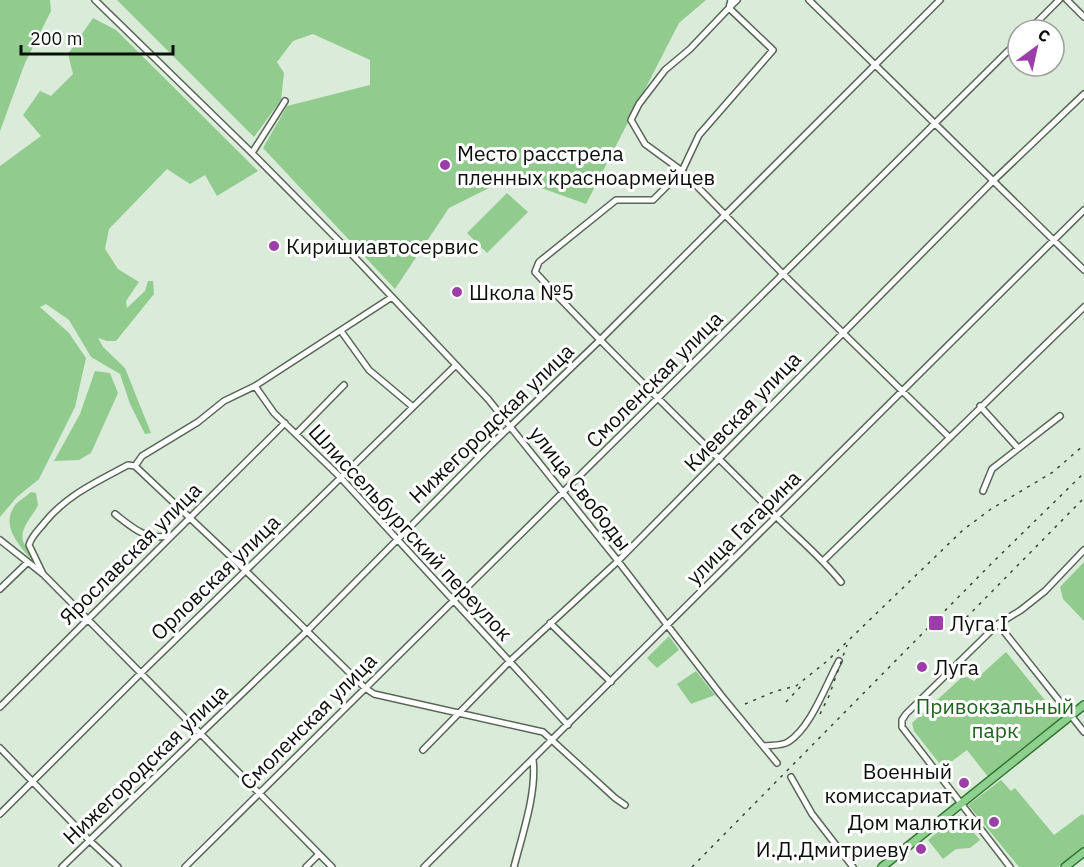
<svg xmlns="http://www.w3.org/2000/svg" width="1084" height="867" viewBox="0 0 1084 867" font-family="'IBM Plex Sans',sans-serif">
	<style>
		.green { fill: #91cc8e }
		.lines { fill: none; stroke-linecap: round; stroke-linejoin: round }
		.minor-casing { stroke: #586657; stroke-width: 8 }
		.major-casing { stroke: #307730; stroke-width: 10 }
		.minor { stroke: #fff; stroke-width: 5 }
		.major { stroke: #8fcf8f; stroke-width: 7 }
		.rail { stroke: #3b433a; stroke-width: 1.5; stroke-dasharray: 3 6; stroke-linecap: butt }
		.poi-dot { fill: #9c3ea8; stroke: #fff; stroke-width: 2 }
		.labels { text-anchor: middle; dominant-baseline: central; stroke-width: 6; stroke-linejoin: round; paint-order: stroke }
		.poi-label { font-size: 21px; fill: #090f09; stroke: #fff; text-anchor: start }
		.street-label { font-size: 21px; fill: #090f09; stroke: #fff }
		.park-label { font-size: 21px; fill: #206120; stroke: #fff }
	</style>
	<rect width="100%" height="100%" fill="#daebd9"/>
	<path class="green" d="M0,0H50L51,11L25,63L0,131Z
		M117,0H706L679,23L586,204L530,184L505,180L449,208L395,289L263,148L287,106L370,85V60L313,34L293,41L277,62L284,73L281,100L254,137Z
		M93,18L116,30L258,171L217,196L205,175L190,184L167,169L109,229L105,249L118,269L139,282L126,301L127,308L145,291L148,281H153L154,294L116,341H107L98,338L103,347L125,368L151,433L145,434L130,404L120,374L91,357L69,320L46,304L40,307L69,333L86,358L75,407L39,479L17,497L0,517V166L41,136L23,115L40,91L51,96L73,74L68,54Z
		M507,193L528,212L487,253L467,233Z
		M95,371L110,373L118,393L91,453L79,460L54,461L80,414Z
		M31,492L36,493L38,505C34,515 19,528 23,541C25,548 31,551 33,558H30C17,543 0,524 16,504C21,499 27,496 31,492Z
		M1084,562V621L1063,599L1060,587Z
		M669,636L679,650L657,668L647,658Z
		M1006,652L1061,720L989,778L967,750L943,768L914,731L912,723L961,678L967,677L974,681Z
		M696,671L715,695L691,704L677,684Z
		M1001,780L1011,791L1015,788L1054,835L1082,814L1084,816V847L1058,867H1019L968,805Z
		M959,815L980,840L970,848L956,849L943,859L928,840Z"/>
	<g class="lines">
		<g class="minor-casing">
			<path id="minor" d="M95,0L252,153L344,246L488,399L618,561L721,695L777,763
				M731,0L729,8L690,49L665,70L639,104L631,120L645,144L682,171L784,275L949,437
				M737,0L729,8L773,50L699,135L682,171L653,200H616L539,262L535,272C610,353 690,429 767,507C791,533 819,554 841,582
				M809,0L1084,270
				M1067,0L1084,17
				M1029,30L1059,0
				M252,153L285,101
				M341,331L369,370L413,407
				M255,386L274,413L340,477L568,725
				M980,406L1018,448
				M296,434L344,385
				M135,466L246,571L365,688L374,694L543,732L615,798L625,805
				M983,491L992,469L1060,416
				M115,514C133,528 145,540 169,536
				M0,540L43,574L332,867
				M824,560L1084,307
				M43,574L29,545C32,535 39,530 45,522C67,495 98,481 128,465L135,466L142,456L198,422L224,401L255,386L392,297
				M0,589L28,562
				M550,623L611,682
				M998,624L1084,732
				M0,707L285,423
				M764,746C771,745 782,746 788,742C811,728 826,684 839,661
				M0,748L89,840L118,867
				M423,750L509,662L618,561L993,181L1084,94
				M791,777L812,814L853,867
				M0,814L140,674L456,365
				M62,867L307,631L491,445L599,341L940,0
				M185,867L1018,41
				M306,867L319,854
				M424,867L1084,210
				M514,867C522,835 537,793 533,760
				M1010,867L902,727V720L906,714L998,624L1021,610L1045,591L1084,550"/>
		</g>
		<g class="major-casing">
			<path id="major" d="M882,867L1084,705
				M1065,867L1084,852"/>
		</g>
		<use href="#minor" class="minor"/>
		<use href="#major" class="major"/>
		<path class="rail" d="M960,624L1084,498
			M786,702L802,685
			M745,704L776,691L796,686L826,662L963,530L991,509L1053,472L1084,445
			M820,714L829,696L847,645
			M692,867L994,561L1084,473"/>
	</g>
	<g class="poi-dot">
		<circle cx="445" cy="165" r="6"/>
		<circle cx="274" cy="246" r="6"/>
		<circle cx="457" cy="292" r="6"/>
		<rect x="928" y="615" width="16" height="16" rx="3"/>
		<circle cx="922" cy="667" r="6"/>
		<circle cx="964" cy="783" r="6"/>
		<circle cx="994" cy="822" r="6"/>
		<circle cx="921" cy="849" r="6"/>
	</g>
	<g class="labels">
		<g class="poi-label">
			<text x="457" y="153">Место расстрела<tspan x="457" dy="24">пленных красноармейцев</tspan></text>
			<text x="286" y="246">Киришиавтосервис</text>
			<text x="469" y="292">Школа №5</text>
			<text x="950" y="623">Луга I</text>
			<text x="934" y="667">Луга</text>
			<text x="952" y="771" text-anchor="end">Военный<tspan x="952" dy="24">комиссариат</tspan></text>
			<text x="982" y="822" text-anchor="end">Дом малютки</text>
			<text x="909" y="849" text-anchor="end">И.Д.Дмитриеву</text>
		</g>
		<g class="street-label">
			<text transform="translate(654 379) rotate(-45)">Смоленская улица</text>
			<text transform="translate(742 411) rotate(-46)">Киевская улица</text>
			<text transform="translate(491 423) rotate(-44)">Нижегородская улица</text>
			<text transform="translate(581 488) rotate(52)">улица Свободы</text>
			<text transform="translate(743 527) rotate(-45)">улица Гагарина</text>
			<text transform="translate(411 532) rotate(47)">Шлиссельбургский переулок</text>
			<text transform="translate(130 553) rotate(-45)">Ярославская улица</text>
			<text transform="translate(215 577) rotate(-44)">Орловская улица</text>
			<text transform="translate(308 721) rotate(-45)">Смоленская улица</text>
			<text transform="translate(145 764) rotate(-44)">Нижегородская улица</text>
		</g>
		<g class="park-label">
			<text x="995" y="706">Привокзальный<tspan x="995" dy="24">парк</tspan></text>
		</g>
	</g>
	<g transform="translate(1036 48) rotate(33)"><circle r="28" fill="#ffffff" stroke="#9d9f9d" stroke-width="1.5"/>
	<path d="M0-4.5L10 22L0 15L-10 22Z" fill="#9c3ea8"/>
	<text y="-9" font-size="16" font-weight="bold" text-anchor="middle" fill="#090f09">С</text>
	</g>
	<path d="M21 45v9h152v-9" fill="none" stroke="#090f09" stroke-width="3"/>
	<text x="30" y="45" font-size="18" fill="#090f09" stroke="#ffffff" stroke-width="4.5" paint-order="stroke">200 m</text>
</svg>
